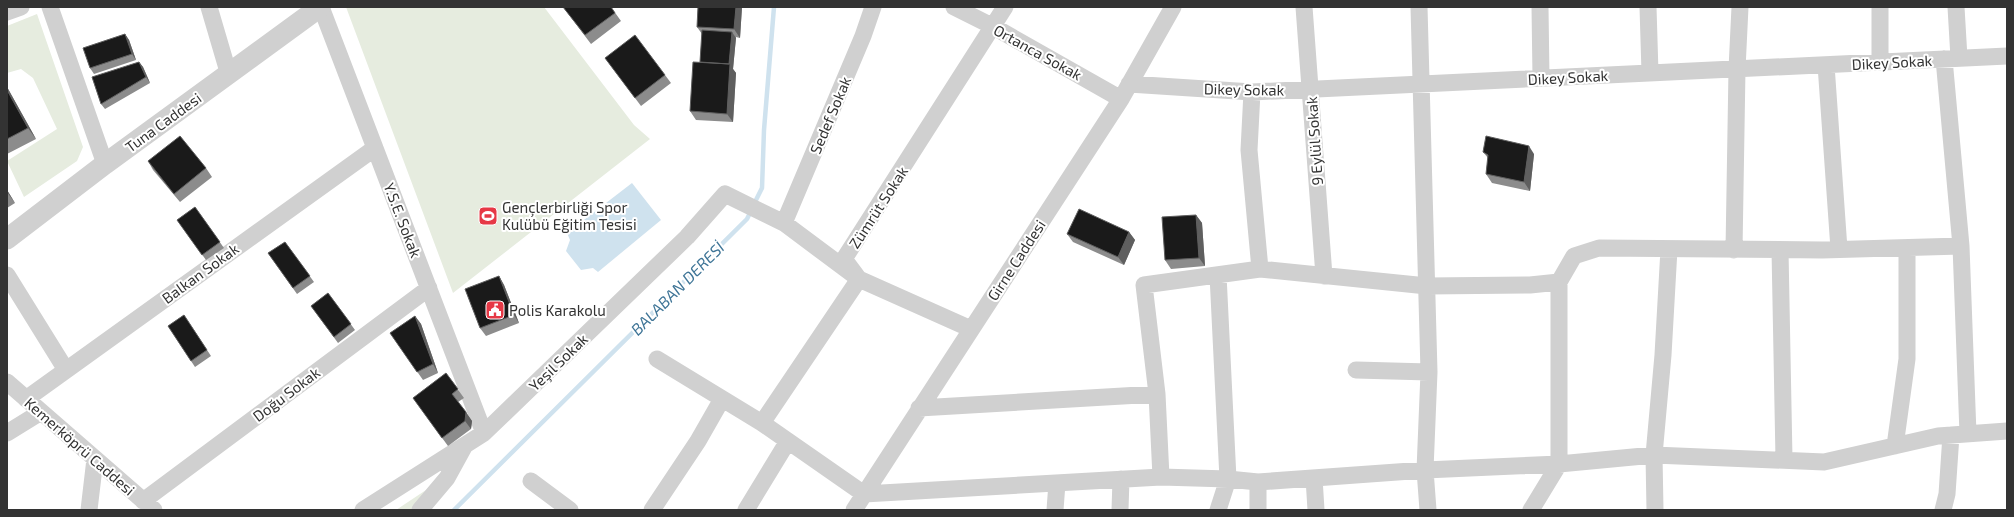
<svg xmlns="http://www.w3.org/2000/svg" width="2014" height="517" viewBox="0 0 2014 517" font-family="'Exo 2',sans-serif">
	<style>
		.green { fill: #e6ecdf }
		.water { fill: #cfe2ee }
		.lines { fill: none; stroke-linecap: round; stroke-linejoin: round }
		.stream { stroke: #cfe2ee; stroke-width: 4.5 }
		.minor { stroke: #d0d0d0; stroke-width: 17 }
		.tertiary { stroke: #d0d0d0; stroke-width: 21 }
		.wall { fill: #8c8c8c }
		.shaded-wall { fill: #5f5f5f }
		.building { fill: #1a1a1a; stroke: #5f5f5f }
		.labels { text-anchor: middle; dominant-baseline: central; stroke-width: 4; stroke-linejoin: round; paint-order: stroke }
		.street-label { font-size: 15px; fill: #333; stroke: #fff }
		.poi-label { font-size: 15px; fill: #333; stroke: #fff; text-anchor: start }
		.water-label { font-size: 16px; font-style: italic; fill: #3f7597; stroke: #fff }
	</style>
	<rect width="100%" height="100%" fill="#fff"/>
	<path class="green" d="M346,7H544L634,125L650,139L453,293Z
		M37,14L83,147L77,161L24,197L7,161L57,129L33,78L21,69L7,73V26Z
		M426,490L411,510H396Z"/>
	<path class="water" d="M632,183L661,220L598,272L593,268L581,270L566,251L570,240L567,233Z"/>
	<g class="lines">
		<path class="stream" d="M754,204L762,188L764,130L774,7
			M454,510L747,219L751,211"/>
		<path class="minor" d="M50,7L105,164
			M209,7L229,75
			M321,7L484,433
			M954,7L994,27L1121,99
			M1304,7L1324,276
			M1419,7L1429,372L1425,470L1428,510
			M1540,7L1541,78
			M1648,7L1650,73
			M1880,7V62
			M1956,7L1959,58
			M7,12L21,7
			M1944,59L1961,246L1968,434
			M1826,65L1839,249
			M1129,84L1252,92L2007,56
			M1252,92L1249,150L1260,269
			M784,223L863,36L873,7
			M1734,250L1737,69L1740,7
			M1780,250L1784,459
			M7,275L66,370
			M657,359L762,423L864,494L1161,477L1228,479L1258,482L1425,470L1559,464L1654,455L1824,462L1938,436L2007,431
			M1356,370L1429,372
			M7,382L154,510
			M26,399L375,148
			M919,408L1157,394
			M762,423L859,279L844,259L1005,7
			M7,433L41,412
			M1895,446L1907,359V248
			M1161,477L1157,394L1144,285L1260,269L1427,286L1530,285L1559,282L1574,256L1599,248L1822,250L1961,246
			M1314,478L1316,510
			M531,481L570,510
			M1258,482V510
			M143,501L429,288
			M89,510L95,459
			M363,510L484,433L687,237L725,194L784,223L859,279L971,329
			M420,510L447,478L464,447
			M652,510L698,441L722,399
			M746,510L788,441
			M854,510L1121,99L1173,7
			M1055,510L1057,483
			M1120,510L1121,479
			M1218,510L1228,479L1218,275
			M1531,510L1559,464V282
			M1655,510L1654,455L1663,355L1669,249
			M1943,510L1947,494L1951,435"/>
		<path class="tertiary" d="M7,239L105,164L320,7"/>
	</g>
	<path class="wall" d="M563,7H611L621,21L591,44Z
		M698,7H742L740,38L736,37L733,69L736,73L733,122L696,120L690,111L700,62L702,34L697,27Z
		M125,34L129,40L136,60L94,74L90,68Z
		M605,58L665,75L671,83L641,106Z
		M139,62L143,67L150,83L105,109L101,104Z
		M7,87L36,139L7,154Z
		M1483,152L1534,154L1530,191L1492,183L1486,174L1488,158Z
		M148,161L206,168L212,177L180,202L153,170Z
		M7,190L15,203L7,208Z
		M195,207L224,248L206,260L177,220Z
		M1196,215L1202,223L1205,266L1171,269L1165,260Z
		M1129,232L1135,240L1124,265L1073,242L1067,234Z
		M285,242L314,282L297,294L268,253Z
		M499,276L504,285L519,323L486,336L480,328Z
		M328,293L355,330L338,343L311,306Z
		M184,315L211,356L195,367L168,326Z
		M415,316L421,324L438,373L423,380L390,333Z
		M446,373L464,398L458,402L472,421L471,429L448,446L413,398Z"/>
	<path class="shaded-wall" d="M736,7H742L740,38L734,29Z
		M732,32L736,38L733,69L736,73L733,122L727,114L729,67Z
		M125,34L129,40L136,60L132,54Z
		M139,62L143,67L150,83L146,77Z
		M7,87L36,139L28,128L7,90Z
		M1529,146L1534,154L1530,191L1524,182Z
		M7,190L15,203L7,192Z
		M1196,215L1202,223L1205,266L1199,258Z
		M1129,232L1135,240L1124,265L1118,257Z
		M499,276L504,285L519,323L514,315Z
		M415,316L421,324L438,373L433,364Z
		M466,412L472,421L471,429L465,421Z"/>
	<path class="building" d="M563,7H611L615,13L585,35Z
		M698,7H736L734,29L697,27Z
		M702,30L732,32L729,64L700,62Z
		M125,34L132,54L90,68L83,48Z
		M635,35L665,75L635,98L605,58Z
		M139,62L146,77L101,104L92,77Z
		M693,62L730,64L727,114L690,111Z
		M7,90L28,128L7,139Z
		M180,136L206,168L174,194L148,161Z
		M1486,136L1529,146L1524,182L1486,174L1488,155L1483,152Z
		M195,207L220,242L202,255L177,220Z
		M1079,209L1129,232L1118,257L1067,234Z
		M1196,215L1199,258L1165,260L1162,217Z
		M285,242L310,276L293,288L268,253Z
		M499,276L514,315L480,328L465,289Z
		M328,293L351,324L334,337L311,306Z
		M184,315L207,350L191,361L168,326Z
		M415,316L433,364L417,372L390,333Z
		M446,373L458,389L452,394L466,412L465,421L442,438L413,398Z"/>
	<defs>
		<g id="stadium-square" transform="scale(1)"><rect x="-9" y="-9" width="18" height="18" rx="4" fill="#e63946" stroke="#fff"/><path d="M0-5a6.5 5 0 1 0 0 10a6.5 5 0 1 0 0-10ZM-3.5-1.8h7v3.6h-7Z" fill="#fff"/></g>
		<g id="civic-square" transform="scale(1)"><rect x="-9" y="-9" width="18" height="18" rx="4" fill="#e63946" stroke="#fff"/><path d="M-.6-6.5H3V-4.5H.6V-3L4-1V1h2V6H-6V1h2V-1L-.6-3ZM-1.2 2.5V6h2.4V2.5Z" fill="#fff"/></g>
	</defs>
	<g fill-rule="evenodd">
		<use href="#stadium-square" x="488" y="216"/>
		<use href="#civic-square" x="495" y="310"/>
	</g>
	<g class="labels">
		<g class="street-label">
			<text transform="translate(1038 52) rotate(29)">Ortanca Sokak</text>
			<text transform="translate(1892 62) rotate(-3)">Dikey Sokak</text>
			<text transform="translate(1568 77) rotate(-3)">Dikey Sokak</text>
			<text transform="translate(1244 89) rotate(1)">Dikey Sokak</text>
			<text transform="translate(830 115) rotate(-67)">Sedef Sokak</text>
			<text transform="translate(163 122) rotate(-36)">Tuna Caddesi</text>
			<text transform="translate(1314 141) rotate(-94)">9 Eylül Sokak</text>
			<text transform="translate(878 207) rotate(-57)">Zümrüt Sokak</text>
			<text transform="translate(403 220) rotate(69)">Y.S.E. Sokak</text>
			<text transform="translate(1016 260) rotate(-57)">Girne Caddesi</text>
			<text transform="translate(200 273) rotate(-36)">Balkan Sokak</text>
			<text transform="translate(558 362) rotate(-44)">Yeşil Sokak</text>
			<text transform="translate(286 394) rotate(-37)">Doğu Sokak</text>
			<text transform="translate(80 446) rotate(41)">Kemerköprü Caddesi</text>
		</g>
		<g class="poi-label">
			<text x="502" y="207">Gençlerbirliği Spor<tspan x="502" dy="17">Kulübü Eğitim Tesisi</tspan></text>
			<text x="509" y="310">Polis Karakolu</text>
		</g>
		<g class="water-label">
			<text transform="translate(677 288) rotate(-45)">BALABAN DERESİ</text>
		</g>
	</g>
	<rect width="2014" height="517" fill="none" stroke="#333333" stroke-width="16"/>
</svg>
